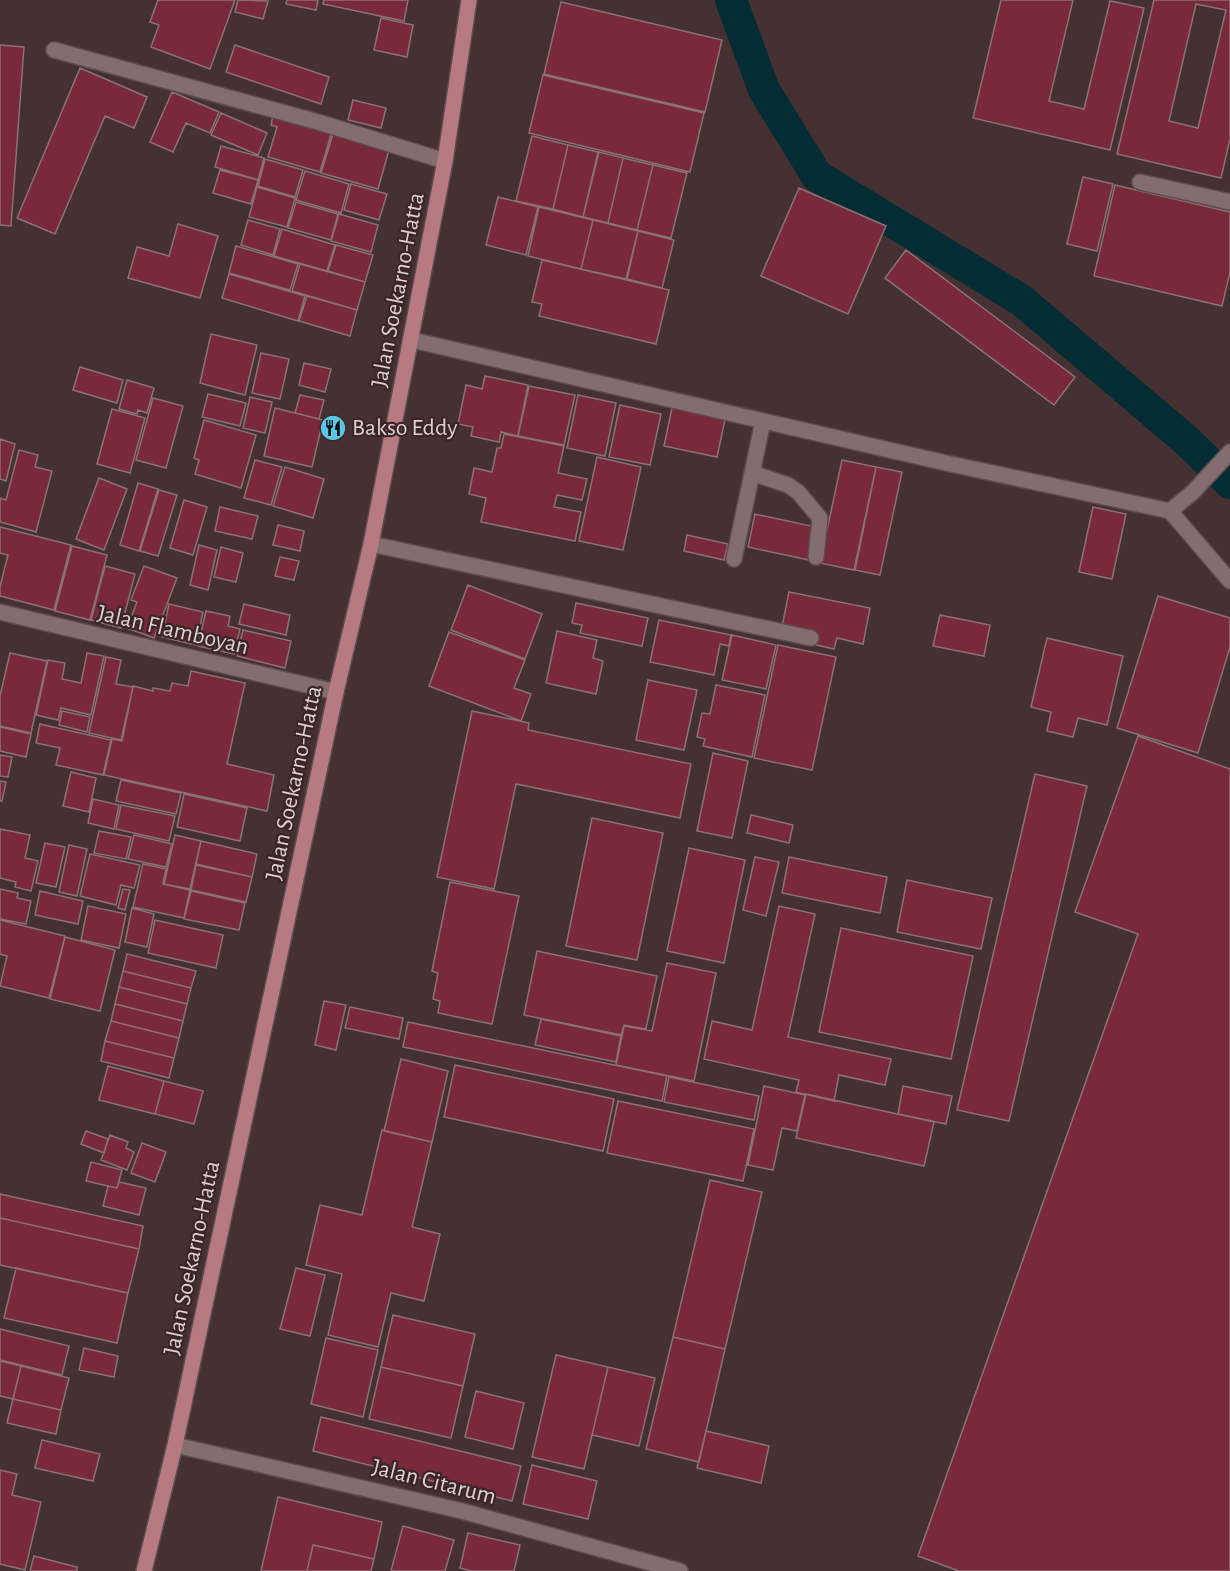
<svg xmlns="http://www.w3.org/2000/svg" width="1230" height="1571" viewBox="0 0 1230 1571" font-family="'Alegreya Sans',sans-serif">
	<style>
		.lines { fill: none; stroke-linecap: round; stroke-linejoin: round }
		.canal { stroke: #042c34; stroke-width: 32 }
		.building { fill: #792939; stroke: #8a7274; stroke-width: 1.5; fill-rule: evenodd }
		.minor-casing { stroke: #5d4c4e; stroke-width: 18 }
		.major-casing { stroke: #5d4c4e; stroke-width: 18 }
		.minor { stroke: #846d6f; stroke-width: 15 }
		.major { stroke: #b87a81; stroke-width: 15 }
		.labels { text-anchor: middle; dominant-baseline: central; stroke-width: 4.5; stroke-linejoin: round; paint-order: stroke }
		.street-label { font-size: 24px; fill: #ded1d2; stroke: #3a2628 }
		.poi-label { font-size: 24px; fill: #ded1d2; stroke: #3a2628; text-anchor: start }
	</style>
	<rect width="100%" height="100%" fill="#453032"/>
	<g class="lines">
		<path class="canal" d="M731,0L764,90L817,176L1021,300L1187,441L1230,483"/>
	</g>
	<path class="building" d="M158,0H235L210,69L151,47L159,25L150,22Z
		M238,0L268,1L263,19L235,12Z
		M287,0H318L316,10L286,4Z
		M324,0H408L404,21L323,4Z
		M1001,0H1073L1049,101L1084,109L1110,1L1144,8L1110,150L973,118Z
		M1154,0H1230V139L1221,178L1117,154ZM1196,4L1226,10L1198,128L1169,121Z
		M561,2L722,40L705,112L544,74Z
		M381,18L413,25L407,57L374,50Z
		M0,45L24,47L11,226L0,225Z
		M235,45L329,77L321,104L226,72Z
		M80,68L147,97L134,128L105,116L55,234L17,218Z
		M543,75L704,113L690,172L529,133Z
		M172,92L219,112L210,133L186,123L173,152L150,142Z
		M353,100L386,108L381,128L348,120Z
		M221,113L267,133L258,155L211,135Z
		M273,115L332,131L320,172L268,157L277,127L271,125Z
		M333,134L389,150L378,189L321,173Z
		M532,136L568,145L553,209L516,201Z
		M568,145L598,152L583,217L553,209Z
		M221,146L264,158L258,180L215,167Z
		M599,152L623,158L608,223L583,217Z
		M623,158L653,165L637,230L608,223Z
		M265,159L303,170L295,197L258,186Z
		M653,165L687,173L671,238L637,230Z
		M220,170L258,180L251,204L213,193Z
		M305,171L349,184L341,213L296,200Z
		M1083,177L1113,184L1097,251L1067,244Z
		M351,184L387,194L379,220L344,210Z
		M1115,185L1230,212V272L1222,306L1094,276Z
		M257,187L295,198L287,227L249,217Z
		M799,188L886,226L848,314L761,276Z
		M498,197L538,207L526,255L486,245Z
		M296,202L338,214L331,240L288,228Z
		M539,207L593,220L581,269L528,256Z
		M339,214L378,225L371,252L331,241Z
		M248,220L280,229L273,255L241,245Z
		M593,220L638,231L626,279L581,269Z
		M178,224L218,236L200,298L128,278L137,247L169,256Z
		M282,229L335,245L327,271L274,256Z
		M638,231L674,240L662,288L627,279Z
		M336,245L373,255L365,282L328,271Z
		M236,246L298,264L290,290L229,273Z
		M906,250L1075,377L1054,405L885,278Z
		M542,260L669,290L656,344L539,316L542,304L532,302Z
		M300,264L365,282L357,310L292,291Z
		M229,274L305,296L298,321L222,298Z
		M307,296L357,310L350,336L299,321Z
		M211,334L257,345L245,395L200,383Z
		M261,353L289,359L280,399L252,393Z
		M304,363L331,369L325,392L299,385Z
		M80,367L123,380L117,403L73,390Z
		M485,376L528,385L518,436L501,432L499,442L471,436L473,427L458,424L466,385L482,389Z
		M127,380L154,388L147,413L138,410L137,414L119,409Z
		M529,386L575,395L564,445L518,436Z
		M208,394L246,403L240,426L202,417Z
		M300,395L324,400L319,419L295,413Z
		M578,395L616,403L605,456L567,448Z
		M250,397L272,402L265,433L243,428Z
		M153,398L183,406L166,468L136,460Z
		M673,403L726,415L717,457L664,446Z
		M620,405L661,414L650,465L609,457Z
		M275,408L323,420L312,467L264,456Z
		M112,409L145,418L130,473L97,464Z
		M204,420L256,435L241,488L195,474L199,460L194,458Z
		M504,434L564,446L558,473L587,479L582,500L557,495L554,507L581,512L575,541L481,522L486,498L469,494L474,468L492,472L497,448H501Z
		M0,439L15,444L6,481L0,479Z
		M19,450L38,455L35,467L52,471L36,532L0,522V498L6,500Z
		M597,457L641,467L623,550L579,541Z
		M255,460L282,467L271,505L244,498Z
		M842,460L876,467L854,570L820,563Z
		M285,467L324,479L313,518L273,506Z
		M876,467L902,472L880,575L855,570Z
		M99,478L127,489L104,550L76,539Z
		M138,483L158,489L139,551L120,545Z
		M159,490L177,495L158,556L140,551Z
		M184,500L207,507L193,555L170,548Z
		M220,507L258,516L252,539L215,531Z
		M1093,507L1126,514L1112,579L1079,572Z
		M755,514L816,527L809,560L748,547Z
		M278,525L304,531L300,551L273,545Z
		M0,527L71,545L54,610L0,596V587L8,555L0,553Z
		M687,535L728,544L724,560L684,551Z
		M199,545L217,550L208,590L190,585Z
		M72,546L107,555L90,620L55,611Z
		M221,547L243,553L236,582L214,577Z
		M280,557L299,561L294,580L275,576Z
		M105,566L135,574L121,628L91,620Z
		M144,566L177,578L154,638L127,628L137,602L131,600Z
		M468,585L542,614L525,659L451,630Z
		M789,592L870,608L863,644L837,638L834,649L812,644L782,627Z
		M1158,596L1230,618V647L1198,753L1117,728Z
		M576,603L648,618L642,646L580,633L582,625L572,623Z
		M169,604L203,612L196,645L162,637Z
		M244,604L290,615L286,635L239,624Z
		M206,611L230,616L228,626L240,629L234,654L198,646Z
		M940,615L990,625L984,656L933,646Z
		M659,620L731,635L729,646L720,644L714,675L650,662Z
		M243,630L291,641L285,668L237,656Z
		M557,631L597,640L593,658L603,661L596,694L546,683Z
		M449,632L525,660L514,688L531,694L521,721L429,686Z
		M732,635L776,645L766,689L722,680Z
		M1047,638L1123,656L1107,725L1078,718L1073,737L1047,731L1051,712L1031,707Z
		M778,645L836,657L812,770L754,758Z
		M10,653L47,661L31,733L0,726V696Z
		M87,653L104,656L91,715L61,708L58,720L36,715L48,660L65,663L62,679L81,683Z
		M106,657L121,660L116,684L133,687L121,740L89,733Z
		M191,671L245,683L227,764L274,775L267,811L104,775L112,739L122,741L133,686L153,691V688L170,691L172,683L188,686Z
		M648,680L697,690L684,750L636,740Z
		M716,685L765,695L752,757L703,746L705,739L697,737L702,713L710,714Z
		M62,711L90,717L87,732L59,725Z
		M472,711L529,723L528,730L691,764L680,818L516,784L494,889L437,877Z
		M40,724L111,740L103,775L56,765L60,748L36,743Z
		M0,727L31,734L26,757L0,751Z
		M1138,736L1230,769V1571H959L918,1556L1138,934L1075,912Z
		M713,753L748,761L732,838L697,831Z
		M0,755L12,757L8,777L0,776Z
		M71,772L96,778L89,812L63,806Z
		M1035,774L1087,786L1009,1121L957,1110Z
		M121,780L181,793L176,814L116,801Z
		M0,781L6,782L2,801H0Z
		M184,794L247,808L240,841L177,827Z
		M93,799L119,805L114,829L88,823Z
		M121,805L175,816L169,841L116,829Z
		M751,815L793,825L789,843L747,833Z
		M592,818L663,833L637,960L566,946Z
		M0,829L30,835L25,858L38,861L31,891L15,887L16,882L0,878Z
		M99,831L131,837L126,859L94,853Z
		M134,835L172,844L166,867L128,859Z
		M175,835L201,841L190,889L164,884Z
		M201,841L257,854L252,877L196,864Z
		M45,843L65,847L56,887L36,883Z
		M69,845L87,849L77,896L59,892Z
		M689,848L745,860L724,963L667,951Z
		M90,854L140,865L134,888L121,885L116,905L80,896Z
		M755,857L779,862L766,916L743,910Z
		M789,857L887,877L880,913L782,893Z
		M143,864L166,869L163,884L190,890L184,918L133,907Z
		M196,865L252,877L246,902L191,890Z
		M907,880L992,898L981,949L897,932Z
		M450,882L519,896L492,1024L438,1013L440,1001L433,999L438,973L432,971Z
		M0,889L18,893L17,898L31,901L26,924L0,919Z
		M123,889L130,890L125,910L118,908Z
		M40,891L83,901L78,924L35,915Z
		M191,891L245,903L239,930L184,919Z
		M88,906L126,914L119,948L81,940Z
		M779,906L815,914L788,1037L891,1059L885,1085L839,1075L834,1101L796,1092L799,1080L704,1059L712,1021L752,1030Z
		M132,908L154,914L147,947L125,942Z
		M0,920L65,936L49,998L0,986L7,956L0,954Z
		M155,920L223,935L216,968L148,953Z
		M841,928L973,956L951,1059L819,1032Z
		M65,937L115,950L100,1011L50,999Z
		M537,951L657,976L646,1029L624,1025L621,1035L524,1015Z
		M127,954L196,971L191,988L123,971Z
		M667,963L716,973L694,1081L616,1065L624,1026L652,1031Z
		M123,971L191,988L187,1004L119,987Z
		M119,987L187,1004L183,1021L115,1004Z
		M324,1001L346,1005L336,1050L315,1045Z
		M115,1004L183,1021L179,1038L111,1021Z
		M350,1007L403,1018L399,1039L345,1028Z
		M541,1019L621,1036L616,1062L535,1045Z
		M111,1021L179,1038L174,1058L105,1041Z
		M408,1022L667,1076L662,1101L403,1047Z
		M105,1041L174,1058L169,1078L101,1061Z
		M401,1059L448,1071L432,1142L384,1131Z
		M455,1065L614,1099L603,1151L444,1117Z
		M108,1066L164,1081L155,1114L99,1100Z
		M669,1077L759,1096L754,1120L664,1102Z
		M164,1081L203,1091L194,1124L155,1114Z
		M764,1086L805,1095L797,1131L782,1128L773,1170L748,1165Z
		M903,1086L952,1096L946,1124L898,1114Z
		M806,1094L934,1122L924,1166L796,1138Z
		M618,1101L754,1129L743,1181L607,1153Z
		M382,1130L432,1142L412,1227L440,1234L424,1301L391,1293L378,1347L328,1335L342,1274L306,1265L320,1205L362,1215Z
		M86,1131L108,1139L104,1153L81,1144Z
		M110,1135L128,1142L126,1148L134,1152L127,1170L101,1160Z
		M142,1143L166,1152L155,1182L131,1173Z
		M91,1162L122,1170L117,1188L86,1181Z
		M710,1180L762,1192L725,1349L673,1337Z
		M119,1182L146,1188L139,1215L103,1206L108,1186L117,1188Z
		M0,1194L143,1226L139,1249L0,1218Z
		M0,1218L139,1249L128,1293L0,1265Z
		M16,1268L128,1293L117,1343L4,1318Z
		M296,1268L325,1275L310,1336L280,1329Z
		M393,1315L475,1334L463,1386L381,1367Z
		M0,1329L69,1346L62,1375L0,1360Z
		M673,1337L725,1349L699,1462L646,1449Z
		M326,1338L378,1350L363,1417L311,1404Z
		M84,1348L118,1356L114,1377L79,1370Z
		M556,1355L608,1367L584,1469L532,1457Z
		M0,1361L21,1366L13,1399L0,1396Z
		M21,1366L69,1378L61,1410L13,1399Z
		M381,1367L463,1386L451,1438L369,1419Z
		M608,1367L655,1378L639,1446L592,1435Z
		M476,1391L524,1403L513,1449L465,1437Z
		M13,1399L61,1410L56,1434L7,1423Z
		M321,1417L521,1466L512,1501L313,1451Z
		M706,1431L769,1446L761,1483L697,1468Z
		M42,1440L100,1454L93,1481L35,1468Z
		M532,1465L597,1481L588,1519L523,1504Z
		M0,1470L17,1474L12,1495L41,1502L25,1570L0,1564Z
		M278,1497L382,1522L374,1559L313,1545L307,1571H261Z
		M403,1526L454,1540L445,1571H391Z
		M468,1533L520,1545L514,1571H471L460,1568Z
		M313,1545L374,1559L371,1571H307Z
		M34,1556L77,1567V1571H30Z"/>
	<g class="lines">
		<g class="minor-casing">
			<path id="minor" d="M54,50L318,122L445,161
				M1140,182L1230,202
				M412,340L946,463L1170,511L1193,492L1230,452
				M752,473L788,485L798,492L820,518L816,557
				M1170,511L1230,581
				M371,544L811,638
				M734,559L763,421
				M0,612L336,692
				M175,1445L462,1511L680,1571"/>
		</g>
		<g class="major-casing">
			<path id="major" d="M144,1571L175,1445L336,692L371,544L445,161L469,0"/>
		</g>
		<use href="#minor" class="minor"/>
		<use href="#major" class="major"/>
	</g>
	<defs>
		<g id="restaurant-disc" transform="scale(1.35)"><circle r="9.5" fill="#58c9e3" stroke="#3a2628"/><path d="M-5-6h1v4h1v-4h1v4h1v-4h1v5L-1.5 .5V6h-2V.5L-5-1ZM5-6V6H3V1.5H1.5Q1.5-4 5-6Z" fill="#111"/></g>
	</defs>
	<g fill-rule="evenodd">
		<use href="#restaurant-disc" x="333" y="428"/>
	</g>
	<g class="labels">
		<g class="street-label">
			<text transform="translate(398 290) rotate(-79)">Jalan Soekarno-Hatta</text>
			<text transform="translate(173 630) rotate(13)">Jalan Flamboyan</text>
			<text transform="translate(294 783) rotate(-78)">Jalan Soekarno-Hatta</text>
			<text transform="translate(192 1258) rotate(-78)">Jalan Soekarno-Hatta</text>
			<text transform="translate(434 1482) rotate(14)">Jalan Citarum</text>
		</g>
		<g class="poi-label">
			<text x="352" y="428">Bakso Eddy</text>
		</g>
	</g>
</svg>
